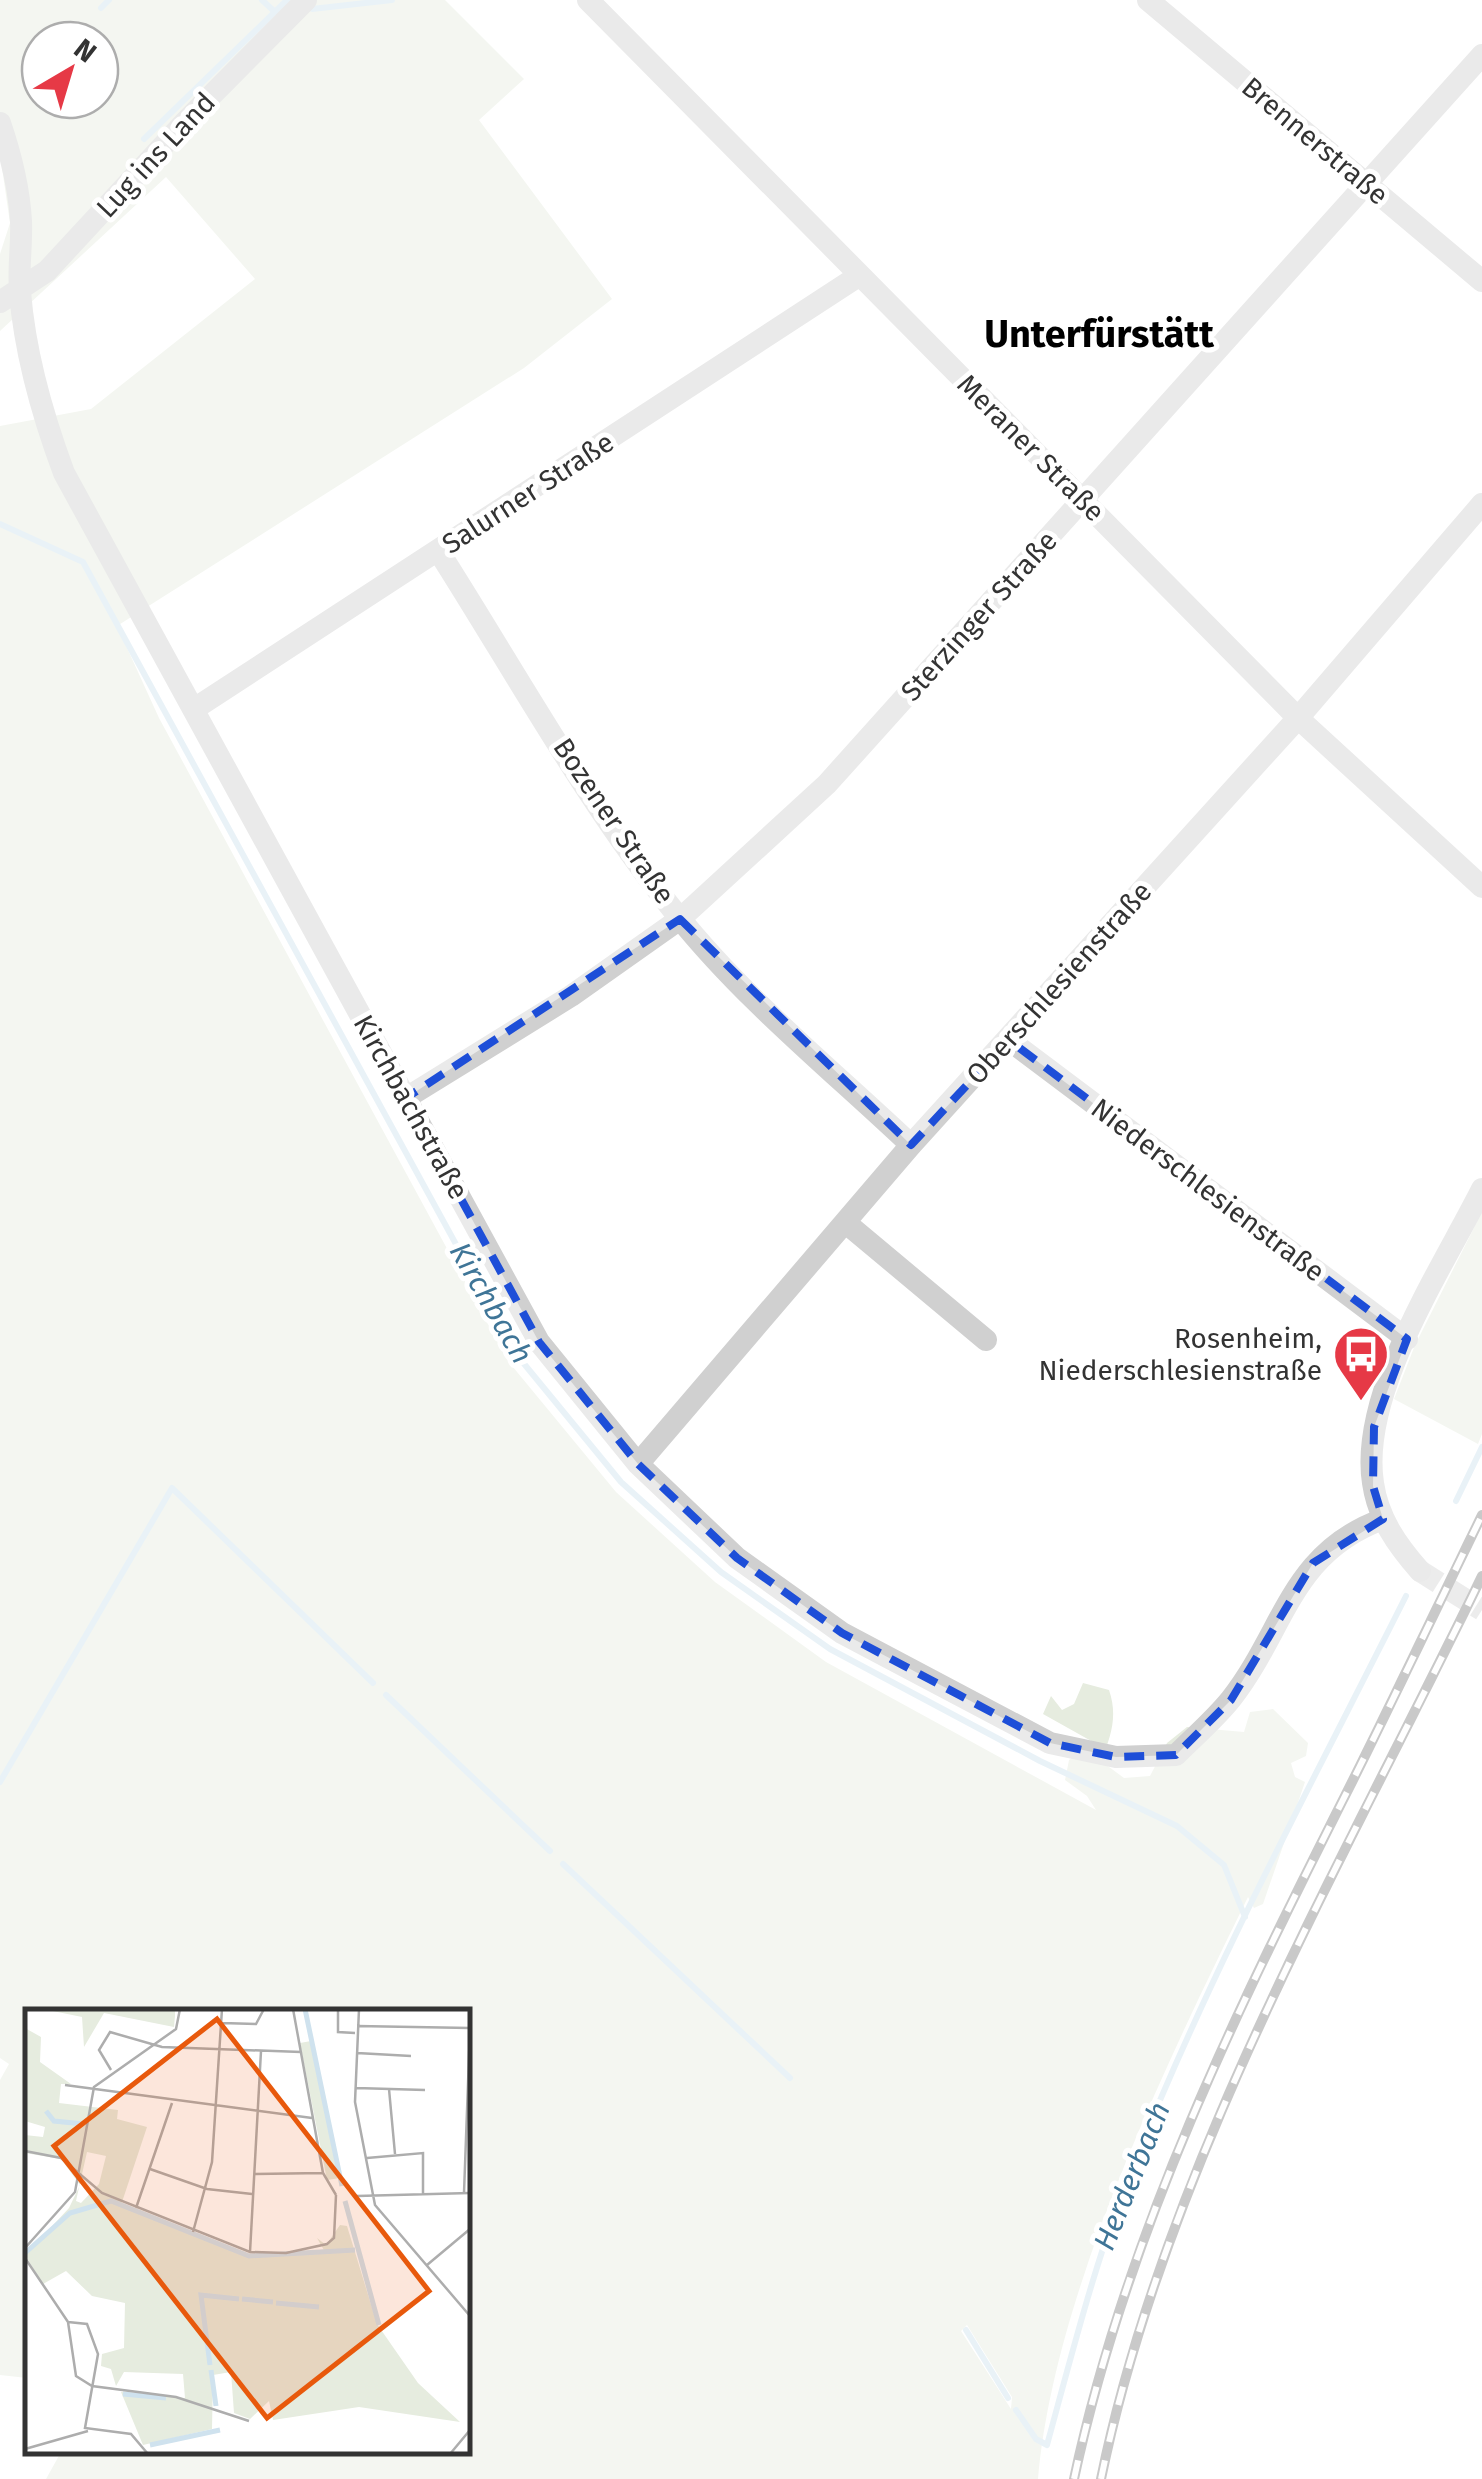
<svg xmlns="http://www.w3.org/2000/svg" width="1482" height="2479" viewBox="0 0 1482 2479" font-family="'Fira Sans',sans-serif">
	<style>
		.green { fill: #e6ecdf; fill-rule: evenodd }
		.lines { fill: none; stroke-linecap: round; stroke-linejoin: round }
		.stream { stroke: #cfe2ee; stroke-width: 6 }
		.street-tunnel { stroke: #d6d6d6; stroke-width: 22; stroke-dasharray: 22 11; stroke-linecap: butt }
		.street { stroke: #d0d0d0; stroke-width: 22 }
		.rail-casing { stroke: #888; stroke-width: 10 }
		.rail { stroke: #fff; stroke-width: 6; stroke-dasharray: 19; stroke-linecap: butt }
		.marked { fill: none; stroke: #1d4ed8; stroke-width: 8; stroke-dasharray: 20 12; stroke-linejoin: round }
		.labels { text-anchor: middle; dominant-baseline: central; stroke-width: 10; stroke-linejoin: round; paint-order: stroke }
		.street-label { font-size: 28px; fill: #333; stroke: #fff }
		.poi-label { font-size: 28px; fill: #333; stroke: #fff; text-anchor: end }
		.water-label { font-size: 30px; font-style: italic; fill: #3f7597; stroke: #fff }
		.district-label { font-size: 38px; font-weight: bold; fill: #000; stroke: #fff }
		.inset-river { fill: none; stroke: #cfe2ee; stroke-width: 5 }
		.inset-road { fill: none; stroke: #adadad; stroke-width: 2.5 }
		.view { fill: #e8590c; fill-opacity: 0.15; stroke: #e8590c; stroke-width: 5 }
		.inset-edge { fill: none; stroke: #333; stroke-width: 5 }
	</style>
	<rect width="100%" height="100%" fill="#fff"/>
	<path class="green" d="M0,0H445L524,79L479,120L612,299L524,368L117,626L159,718L508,1361L616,1492L715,1582L826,1662L1096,1810L1087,1796L1065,1780L1069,1760L1093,1742L1043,1714L1051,1696L1062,1710L1074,1704L1083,1683L1109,1690C1118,1716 1111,1736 1101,1761L1124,1778L1150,1776L1167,1743L1187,1727L1244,1732L1250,1712L1273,1709L1308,1743L1306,1756L1291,1763L1295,1777L1305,1782L1263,1904L1254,1908L1248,1897C1166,2064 1054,2294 1038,2479H46L61,2452H468V2012H28L27,2378L0,2375V2080L9,2064L0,2058V426L91,409L255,279L166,177L0,331V254L10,223L0,154ZM40,40H100V100H40ZM967,2325L1012,2397L1011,2409L961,2331Z
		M1482,1212V1434L1478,1444L1394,1399L1415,1345Z"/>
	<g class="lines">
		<path class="stream" d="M262,0L275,12
			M101,8L109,0
			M312,9L392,0
			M144,139L287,0
			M0,524L83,562L516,1354L621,1482L721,1572L830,1649L1040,1761L1177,1826L1224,1865L1245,1917
			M1456,1501L1482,1447
			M386,1695L550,1851
			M0,1782L172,1488L373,1683
			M563,1864L790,2078
			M966,2330L1008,2398
			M1016,2410L1036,2439L1047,2445C1073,2350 1097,2254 1134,2163C1212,1968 1312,1783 1406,1596"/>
		<path class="street-tunnel" d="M1420,1571L1482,1610"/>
		<path class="street" d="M588,0L1298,718L1482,887
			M1148,0L1482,281
			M0,123C11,155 19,187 21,221C22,245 18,268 20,292C25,355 42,414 64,473L539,1342L638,1464L737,1558L842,1633L1050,1743L1116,1757L1176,1755C1194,1737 1215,1719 1231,1699C1285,1630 1290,1553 1383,1519
			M0,302L47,271L185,122L306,0
			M439,552C516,673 587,803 677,915C745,1000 833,1071 911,1145
			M194,709L860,275
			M1009,1040L1407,1339
			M406,1098L571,996L680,919L827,784L1482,55
			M846,1223L986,1340
			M638,1464L911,1145L1298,718L1482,504
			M1420,1571C1397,1545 1378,1518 1373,1483C1359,1393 1442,1269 1482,1189"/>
		<g class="rail-casing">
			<path id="rail" d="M1074,2479C1127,2230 1239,2006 1353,1780C1397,1692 1439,1603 1482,1515
				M1101,2479C1165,2165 1343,1863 1482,1576"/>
		</g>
		<use href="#rail" class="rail"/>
	</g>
	<path d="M0 0H1482V2479H0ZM680,919L911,1145L1009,1040L1407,1339L1374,1427L1373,1486L1383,1519L1313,1563L1231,1700L1176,1755L1116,1757L1050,1743L842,1633L737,1558L638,1464L539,1342L406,1098Z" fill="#fff" fill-opacity=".55" fill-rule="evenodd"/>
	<path class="marked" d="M680,919L911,1145L1009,1040L1407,1339L1374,1427L1373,1486L1383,1519L1313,1563L1231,1700L1176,1755L1116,1757L1050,1743L842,1633L737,1558L638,1464L539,1342L406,1098Z"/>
	<defs>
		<g id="bus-pin" transform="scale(2.875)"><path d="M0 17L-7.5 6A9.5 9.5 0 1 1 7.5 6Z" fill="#e63946" stroke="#fff"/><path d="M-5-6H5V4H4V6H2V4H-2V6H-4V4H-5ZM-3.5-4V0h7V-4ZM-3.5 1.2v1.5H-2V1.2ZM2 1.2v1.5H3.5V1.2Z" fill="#fff"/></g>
	</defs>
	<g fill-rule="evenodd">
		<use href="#bus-pin" x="1361" y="1354"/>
	</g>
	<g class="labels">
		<g class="street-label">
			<text transform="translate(1315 141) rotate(40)">Brennerstraße</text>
			<text transform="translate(156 155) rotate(-47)">Lug ins Land</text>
			<text transform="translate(1031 448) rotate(45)">Meraner Straße</text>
			<text transform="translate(528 493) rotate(-33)">Salurner Straße</text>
			<text transform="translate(979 616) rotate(-48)">Sterzinger Straße</text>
			<text transform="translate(614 821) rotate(56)">Bozener Straße</text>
			<text transform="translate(1059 983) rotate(-48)">Oberschlesienstraße</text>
			<text transform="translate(411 1107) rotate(61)">Kirchbachstraße</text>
			<text transform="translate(1208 1190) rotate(37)">Niederschlesienstraße</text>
		</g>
		<g class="poi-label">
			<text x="1322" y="1338">Rosenheim,<tspan x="1322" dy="32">Niederschlesienstraße</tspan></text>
		</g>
		<g class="water-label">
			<text transform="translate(491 1303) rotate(60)">Kirchbach</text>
			<text transform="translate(1132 2176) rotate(-68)">Herderbach</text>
		</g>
		<g class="district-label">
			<text x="1099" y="334">Unterfürstätt</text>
		</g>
	</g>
	<g transform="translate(25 2009)">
		<rect width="445" height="445" fill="#fff"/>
		<path d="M18,0H150V7L149,18L79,4L59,38L57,8ZM0,19L16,28L15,53L46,75H36L34,94L93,101L92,110L122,118L96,196L225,248L300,243L292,229L301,236L315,216L322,217L352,315L393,374L435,413L334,398L248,411L244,392L225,410L209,404L206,363L188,366L187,420L118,436L96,383L160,389L158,365L99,363L91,377L86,360L76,357L77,345L99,339L100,294L67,287L41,262L18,275L0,246L44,199L55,176L36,150L0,144V126L18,128L20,118L0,112ZM62,143L81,147L74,175L56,194L51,192ZM286,32L315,169L302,171L275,34Z" fill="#e6ecdf" fill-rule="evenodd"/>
		<path class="inset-river" d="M280,0L317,177M21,102L29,112L59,115M320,192L354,316M0,244L45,204L86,192L224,247L330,241M217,290L248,293M251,294L294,298M185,356L176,286L214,290M186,361L191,397M98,385L141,389M125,436L195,421"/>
		<path class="inset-road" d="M268,0L298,164L311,186M313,0V23L330,24M334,0L330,93L350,196L445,307M197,14L231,15L239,0M332,17L445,19M332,44L386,47M86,61L74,41L85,23L137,38L276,43M40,76L287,109M331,79L400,81M364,80L370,145M0,142L36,149L77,184L225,243L261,244L302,235L309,229L311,186M342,149L398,144V185M125,160L182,180L227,185M230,165L298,164M439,184L445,20M332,187L445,184M111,199L147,94M168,223L187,153L197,0M0,239L50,183L69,78L151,20L155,0M225,243L236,42M0,249L43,313M402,256L445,220M43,313L51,367L67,377L151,388L224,412M43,313L62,315L73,345L60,419L106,425L123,445M0,440L63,422M425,445L445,421"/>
		<path class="view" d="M192,10L404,282L242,409L29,137Z"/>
		<rect width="445" height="445" class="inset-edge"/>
	</g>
	<g transform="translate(70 70) rotate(38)"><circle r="48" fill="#ffffff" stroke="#adadad" stroke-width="2.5"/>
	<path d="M0-8L18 38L0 25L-18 38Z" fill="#e63946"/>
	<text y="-15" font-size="28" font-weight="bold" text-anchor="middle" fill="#333333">N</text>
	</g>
</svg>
